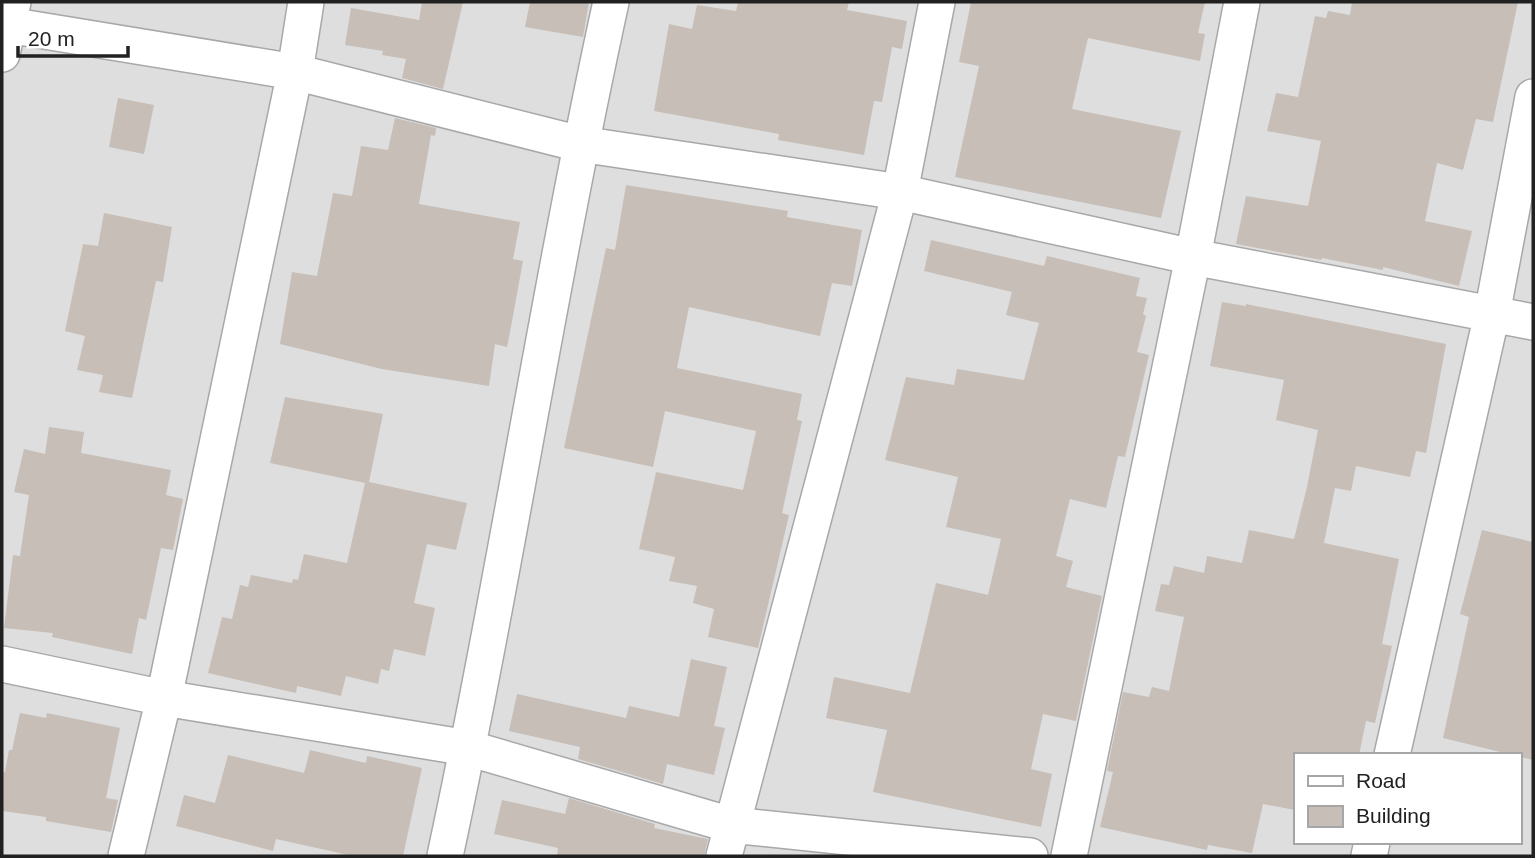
<svg xmlns="http://www.w3.org/2000/svg" width="1535" height="858" viewBox="0 0 1535 858" font-family="Arial,sans-serif">
	<style>
		.residential { fill: #dfdede; fill-rule: evenodd }
		.building { fill: #c6beb7 }
		.lines { fill: none; stroke-linecap: round; stroke-linejoin: round }
		.minor-casing { stroke: #a8a8a8; stroke-width: 38 }
		.minor { stroke: #fff; stroke-width: 35 }
	</style>
	<rect width="100%" height="100%" fill="#f1efe8"/>
	<path class="residential" d="M2,2H1533V856H2ZM1295,755H1519V842H1295Z"/>
	<path class="building" d="M422,2H463L443,89L402,78L406,59L382,55L383,51L345,45L351,8L419,20Z
		M530,2H589L583,37L525,27Z
		M738,2H849L847,10L907,21L902,49L892,47L882,102L874,101L864,155L778,140L779,134L654,111L669,24L692,29L697,5L736,11Z
		M971,2H1205L1198,33L1205,34L1200,61L1088,38L1072,109L1181,131L1161,218L955,177L979,66L959,62Z
		M1352,2H1518L1493,122L1476,119L1463,170L1437,163L1425,221L1472,231L1459,286L1383,267V270L1322,258L1321,260L1236,244L1246,196L1308,206L1321,141L1267,131L1276,93L1298,97L1315,16L1326,18L1328,11L1350,15Z
		M118,98L154,105L144,154L109,147Z
		M395,118L436,128L435,136L431,135L419,204L520,222L513,259L523,261L510,332L507,347L495,344L489,386L382,369L280,344L292,272L317,276L333,193L352,196L361,146L388,150Z
		M626,185L788,211L787,217L862,230L852,286L832,283L820,336L689,307L677,368L802,394L797,420L802,421L782,513L789,515L758,648L708,637L714,609L693,603L697,586L669,581L675,557L639,549L656,472L743,490L756,431L665,411L653,467L564,448L606,248L615,250Z
		M104,213L172,227L163,282L156,281L132,398L99,392L103,375L77,370L85,336L65,331L83,244L98,246Z
		M931,240L1044,266L1047,256L1140,278L1136,296L1147,298L1143,314L1146,316L1137,352L1149,355L1125,457L1118,456L1106,508L1070,499L1056,556L1073,561L1066,587L1102,596L1076,721L1043,714L1031,769L1052,774L1041,827L873,792L887,730L826,718L834,677L910,693L936,583L988,595L1001,539L946,527L958,477L885,460L906,377L954,385L957,369L1024,380L1039,323L1006,315L1012,292L924,271Z
		M1222,302L1246,306V304L1446,344L1426,453L1416,451L1410,477L1356,466L1351,491L1335,488L1324,543L1399,559L1382,644L1392,646L1375,723L1366,721L1359,755H1295V810L1263,804L1252,853L1208,845L1207,850L1100,827L1113,772L1107,771L1123,692L1149,697L1152,687L1169,691L1184,617L1155,611L1161,584L1169,585L1174,566L1204,573L1207,556L1242,563L1249,530L1294,539L1307,487L1318,430L1276,420L1284,380L1210,366Z
		M285,397L383,414L369,482L467,503L456,550L427,544L414,603L435,608L425,656L394,649L389,671L381,669L378,684L346,676L341,696L297,686L296,693L208,673L222,617L232,619L240,585L248,587L251,575L292,583L293,579L298,580L304,554L347,563L365,483L270,463Z
		M49,427L84,432L81,453L171,470L166,495L183,499L173,550L161,548L146,620L139,618L132,654L52,637L53,633L4,628L13,555L20,556L29,495L14,492L24,449L45,454Z
		M1482,530L1533,542V760L1443,738L1469,617L1460,614Z
		M691,659L727,667L714,726L725,728L714,775L667,764L663,784L578,759L580,747L509,731L517,694L626,718L629,706L679,717Z
		M20,713L46,718L47,713L120,728L106,798L118,800L111,832L46,821V817L2,811V772H5L9,750H12Z
		M310,750L366,763L367,756L422,768L403,856H353L276,839L273,851L176,826L184,795L215,803L228,755L304,773Z
		M569,798L655,824L654,828L708,839L704,856H557L558,848L494,834L502,800L565,814Z"/>
	<g class="lines">
		<g class="minor-casing">
			<path id="minor" d="M2,24L295,72L580,144L900,192L1193,257L1533,322
				M2,54L13,2
				M2,664L164,698L468,748L731,825L1030,856
				M1392,755L1492,314L1533,97
				M126,856L164,698L295,72L306,2
				M445,856C506,572 549,285 611,2
				M724,856L900,192L937,2
				M1069,856L1193,257L1242,2
				M1369,856L1372,842"/>
		</g>
		<use href="#minor" class="minor"/>
	</g>
	<rect width="1535" height="858" fill="none" stroke="#212121" stroke-width="7"/>
	<rect x="1294" y="753" width="228" height="91" fill="#ffffff" stroke="#a6a6a6" stroke-width="2"/>
	<rect x="1308" y="776" width="35" height="10" fill="#ffffff" stroke="#a6a6a6" stroke-width="2"/>
	<text x="1356" y="788" font-size="21" fill="#212121">Road</text>
	<rect x="1308" y="806" width="35" height="21" fill="#c6beb7" stroke="#a6a6a6" stroke-width="2"/>
	<text x="1356" y="823" font-size="21" fill="#212121">Building</text>
	<path d="M18 46v10h110v-10" fill="none" stroke="#212121" stroke-width="3.5"/>
	<text x="28" y="46" font-size="21" fill="#212121" stroke="#ffffff" stroke-width="5" paint-order="stroke">20 m</text>
</svg>
